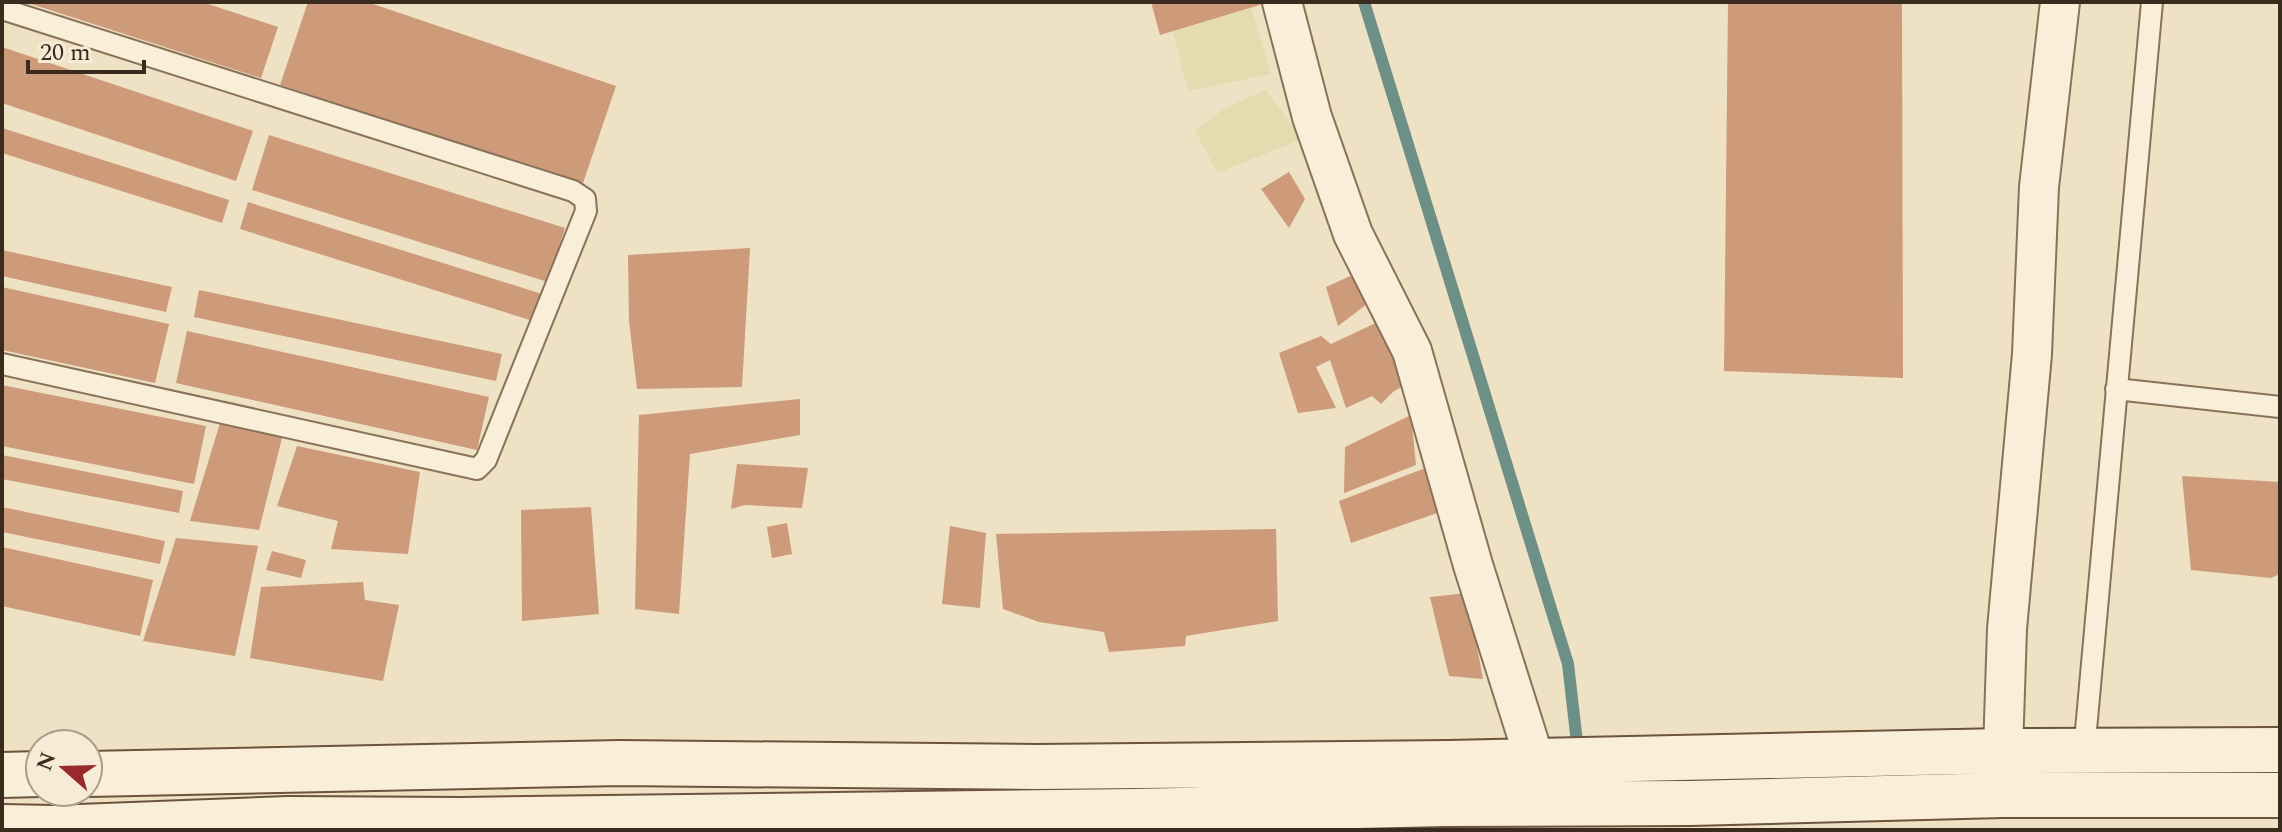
<svg xmlns="http://www.w3.org/2000/svg" width="2282" height="832" viewBox="0 0 2282 832" font-family="Spectral,serif">
	<style>
		.farmland { fill: #e4dbb1 }
		.lines { fill: none; stroke-linecap: round; stroke-linejoin: round }
		.stream { stroke: #6c9086; stroke-width: 12 }
		.building { fill: #cd9a7a }
		.lane-casing { stroke: #89725a; stroke-width: 24 }
		.street-casing { stroke: #89725a; stroke-width: 42 }
		.secondary-casing { stroke: #6b533d; stroke-width: 48 }
		.lane { stroke: #f9eed7; stroke-width: 20 }
		.street { stroke: #f9eed7; stroke-width: 38 }
		.secondary { stroke: #f9eed7; stroke-width: 44 }
	</style>
	<rect width="100%" height="100%" fill="#eee1c4"/>
	<path class="farmland" d="M1251,7L1271,74L1188,91L1173,31Z
		M1266,90L1302,139L1217,173L1195,130L1224,109Z"/>
	<g class="lines">
		<path class="stream" d="M1364,2L1568,664L1578,751"/>
	</g>
	<path class="building" d="M202,2L278,27L261,78L28,3Z
		M308,2H367L616,86L582,186L280,85Z
		M1151,2H1266V3L1160,35Z
		M1728,2H1902L1903,378L1724,371Z
		M2,47L253,131L236,181L2,103Z
		M2,128L229,200L222,223L2,153Z
		M269,135L565,228L548,282L252,190Z
		M1289,172L1305,199L1289,228L1261,189Z
		M248,202L542,294L533,321L240,229Z
		M750,248L742,387L637,389L629,321L628,255Z
		M2,250L172,287L166,312L2,276Z
		M1357,273L1367,304L1338,326L1326,287Z
		M2,287L169,324L155,383L2,350Z
		M199,290L502,354L496,381L194,317Z
		M1380,321L1409,382L1393,392L1381,404L1372,396L1346,408L1330,360L1316,367L1336,408L1298,413L1279,353L1321,336L1331,344Z
		M187,331L489,397L477,450L176,383Z
		M2,385L206,426L194,484L2,446Z
		M800,399V435L690,454L679,614L635,609L639,415Z
		M1411,415L1416,465L1344,493L1345,447Z
		M221,420L283,434L259,530L190,521Z
		M297,446L420,472L408,554L331,549L338,521L277,506Z
		M2,455L183,491L179,513L2,479Z
		M737,464L808,468L802,508L745,505L731,509Z
		M1428,467L1446,510L1351,543L1339,501Z
		M2182,476L2280,482V574L2271,578L2191,570Z
		M2,507L165,541L160,564L2,532Z
		M591,507L599,614L522,621L521,510Z
		M787,523L792,554L772,558L767,527Z
		M950,526L986,533L980,608L942,604Z
		M1276,529L1278,621L1186,636L1185,646L1109,652L1104,632L1039,622L1003,609L996,534Z
		M176,538L258,546L235,656L143,641Z
		M2,547L153,580L140,636L2,606Z
		M272,551L306,560L301,578L266,570Z
		M363,582L365,600L399,605L383,681L250,658L261,587Z
		M1467,593L1483,679L1449,676L1430,597Z"/>
	<g class="lines">
		<g class="lane-casing">
			<path id="lane" d="M2,9L573,191L585,199L586,211L486,460L477,469L2,364
				M2116,389L2280,407
				M2084,752L2152,2"/>
		</g>
		<g class="street-casing">
			<path id="street" d="M1282,2L1312,117L1353,234L1412,351L1473,565L1535,761
				M2003,751L2007,629L2032,354L2039,187L2060,2"/>
		</g>
		<g class="secondary-casing">
			<path id="secondary" d="M88,774L620,763L1036,767L1449,763L2003,751L2280,750
				M2,775L40,774
				M2,827L53,828L288,819L461,820L1135,811L1445,804L1691,803L2002,795H2280"/>
		</g>
		<use href="#lane" class="lane"/>
		<use href="#street" class="street"/>
		<use href="#secondary" class="secondary"/>
	</g>
	<rect width="2282" height="832" fill="none" stroke="#392b1e" stroke-width="8"/>
	<g transform="translate(64 768) rotate(290)"><circle r="38" fill="#f6ebd4" stroke="#aa9e8b" stroke-width="2"/>
	<path d="M0-6L14 30L0 20L-14 30Z" fill="#982a2d"/>
	<text y="-12" font-size="22" font-weight="bold" text-anchor="middle" fill="#392b1e">N</text>
	</g>
	<path d="M28 60v12h116v-12" fill="none" stroke="#392b1e" stroke-width="4"/>
	<text x="40" y="60" font-size="24" fill="#392b1e" stroke="#f6ebd4" stroke-width="6" paint-order="stroke">20 m</text>
</svg>
